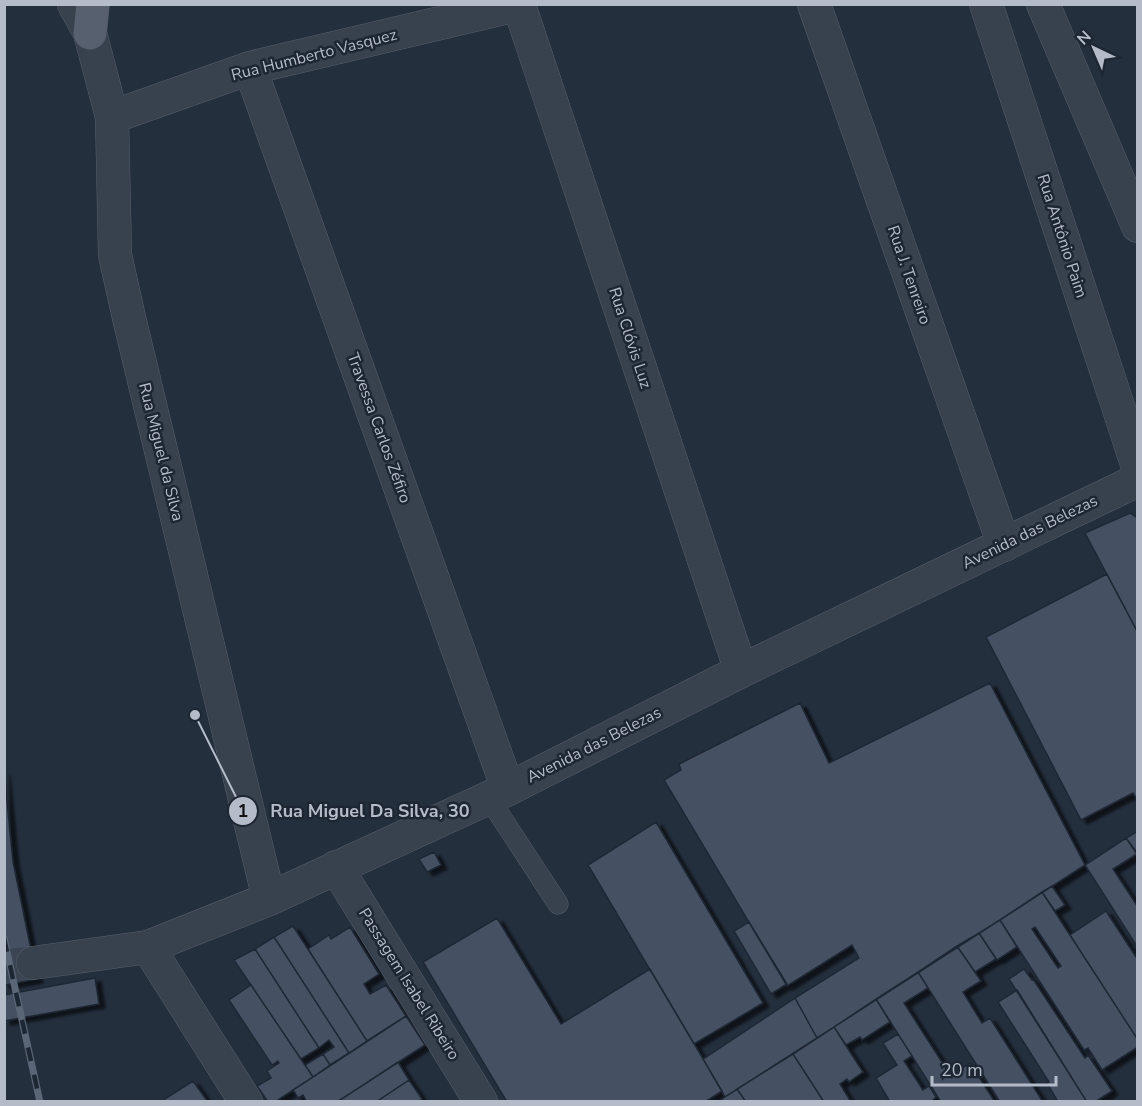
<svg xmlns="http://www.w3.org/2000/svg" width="1142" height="1106" viewBox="0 0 1142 1106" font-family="'Nunito Sans',sans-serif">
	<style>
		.building { fill: #455162; stroke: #1f2835; stroke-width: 1.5; fill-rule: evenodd; filter: url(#shadow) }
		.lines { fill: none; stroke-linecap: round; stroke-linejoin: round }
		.tertiary-tunnel { stroke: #3a4453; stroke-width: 33; stroke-dasharray: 33 16; stroke-linecap: butt }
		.service-casing { stroke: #565f6c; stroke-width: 21 }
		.minor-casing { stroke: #565f6c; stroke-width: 34 }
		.tertiary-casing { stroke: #565f6c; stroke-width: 34 }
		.primary-casing { stroke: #414a57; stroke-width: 34 }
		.service { stroke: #38414e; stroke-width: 20 }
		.minor { stroke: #38414e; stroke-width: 33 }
		.tertiary { stroke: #38414e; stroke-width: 33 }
		.primary { stroke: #56606e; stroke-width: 33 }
		.rail-casing { stroke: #5a6575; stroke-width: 7 }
		.rail { stroke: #1d2633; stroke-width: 4.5; stroke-dasharray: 14; stroke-linecap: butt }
		.labels { text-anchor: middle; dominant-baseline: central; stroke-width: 5; stroke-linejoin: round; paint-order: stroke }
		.street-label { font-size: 16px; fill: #b4bcc9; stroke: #1d2633 }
		.leader { fill: none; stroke: #b4bcc9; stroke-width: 2 }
		.callout-dot { fill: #b4bcc9; stroke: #1d2633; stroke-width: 2 }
		.mark-label { font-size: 18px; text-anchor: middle; font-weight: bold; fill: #111 }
		.callout-label { font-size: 18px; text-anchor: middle; font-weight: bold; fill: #b4bcc9; stroke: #1d2633; stroke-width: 5; stroke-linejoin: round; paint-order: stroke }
	</style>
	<defs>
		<filter id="shadow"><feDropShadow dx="6" dy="4" stdDeviation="1.5" flood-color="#0009"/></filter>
	</defs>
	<rect width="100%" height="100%" fill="#242f3e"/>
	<path class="building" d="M1130,513L1138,518V633L1085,533Z
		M1107,574L1138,633V801L1133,793L1081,820L986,637Z
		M990,683L1085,865L817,1038L795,998L859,958L852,945L787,986L664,780L681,770L679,764L800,703L829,763Z
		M4,771L13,862L37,979L4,985Z
		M656,822L763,1003L694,1044L588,865Z
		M1138,831V854L1126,838Z
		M1126,838L1137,854L1113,869L1138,907V948L1085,865Z
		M434,852L441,865L427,872L419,859Z
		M1052,886L1065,905L1055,911L1042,892Z
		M1042,892L1138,1040V1047L1102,1070L1088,1048L1084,1050L1000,920ZM1035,927L1061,966L1058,968L1032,929Z
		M1106,911L1138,960V1040L1070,935Z
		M497,918L561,1024L650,969L722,1091L705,1102H507L423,962Z
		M1000,920L1017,947L997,960L979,933Z
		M749,922L787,984L771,994L734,931Z
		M293,926L367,1041L349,1053L274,937Z
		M350,927L379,974L364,984L370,994L386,985L406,1016L367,1041L308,949L329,935L331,939Z
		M979,933L996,959L975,972L957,946Z
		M274,937L349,1053L330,1065L323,1054L334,1047L329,1040L319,1048L255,949Z
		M957,946L981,981L963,992L982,1023L990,1018L1043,1102H1000L918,972Z
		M255,949L319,1048L301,1059L234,960Z
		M1024,969L1032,980L1033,979L1085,1058L1088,1055L1112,1091L1095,1102H1087L1009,979Z
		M918,972L928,988L904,1003L947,1070L949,1069L952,1074L970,1063L995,1102H941L876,999Z
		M95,978L99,1004L4,1021V995Z
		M251,985L313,1077L275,1102H268L257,1086L271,1078L267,1071L279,1063L278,1061L272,1065L229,1000Z
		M1017,990L1087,1102H1058L1047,1083L1049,1082L998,1002Z
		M795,998L817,1038L725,1097L703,1059Z
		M876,999L890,1022L862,1040L860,1037L846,1045L834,1027Z
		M406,1016L425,1045L337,1102H307L303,1095L298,1098L293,1090Z
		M834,1027L863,1072L849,1082L847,1079L840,1084L851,1102H824L793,1054Z
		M898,1034L912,1056L904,1061L923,1090L929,1086L936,1097L931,1102H890L876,1078L897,1065L883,1043Z
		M323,1054L330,1065L313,1077L305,1065Z
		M793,1054L824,1102H746L737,1089Z
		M398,1062L409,1080L376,1102H337Z
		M409,1080L422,1099L419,1102H376Z
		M193,1081L208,1102H160Z
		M737,1089L746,1102H718L725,1097Z"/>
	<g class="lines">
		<path class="tertiary-tunnel" d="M4,966L33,963"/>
		<g class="service-casing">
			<path id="service" d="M488,797L558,904"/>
		</g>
		<g class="minor-casing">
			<path id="minor" d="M74,4L90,33L112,117L115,255L130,322L269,899
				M814,4L1004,545
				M986,4L1138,467
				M1043,4L1138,226
				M519,5L741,671
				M250,68L508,789
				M112,117L250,68L521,4
				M336,867L481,1102
				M148,947L246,1102"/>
		</g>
		<g class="tertiary-casing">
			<path id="tertiary" d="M33,963L148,947L269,899L508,789L741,671L1138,480"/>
		</g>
		<g class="primary-casing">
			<path id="primary" d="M90,33L93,4"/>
		</g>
		<use href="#service" class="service"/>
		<use href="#minor" class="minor"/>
		<use href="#tertiary" class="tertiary"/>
		<use href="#primary" class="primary"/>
		<g class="rail-casing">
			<path id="rail" d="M4,938L40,1102"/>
		</g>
		<use href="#rail" class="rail"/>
	</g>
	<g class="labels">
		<g class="street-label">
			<text transform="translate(314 55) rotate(-14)">Rua Humberto Vasquez</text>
			<text transform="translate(1062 236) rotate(72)">Rua Antônio Paim</text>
			<text transform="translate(909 275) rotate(71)">Rua J. Tenreiro</text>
			<text transform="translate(630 338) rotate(72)">Rua Clóvis Luz</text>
			<text transform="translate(379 428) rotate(70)">Travessa Carlos Zéfiro</text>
			<text transform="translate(161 452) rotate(76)">Rua Miguel da Silva</text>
			<text transform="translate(1030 532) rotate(-26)">Avenida das Belezas</text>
			<text transform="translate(594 745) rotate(-27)">Avenida das Belezas</text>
			<text transform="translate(409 984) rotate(58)">Passagem Isabel Ribeiro</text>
		</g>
	</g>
	<path class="leader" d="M195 715L243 811"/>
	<g class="callout-dot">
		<circle cx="195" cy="715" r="6"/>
		<circle cx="243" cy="811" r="15"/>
	</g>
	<g class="mark-label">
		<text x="243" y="817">1</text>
	</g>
	<g class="callout-label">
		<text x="370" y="817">Rua Miguel Da Silva, 30</text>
	</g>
	<rect width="1142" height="1106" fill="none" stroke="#b4bcc9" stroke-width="12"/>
	<g transform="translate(1094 48) rotate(316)" stroke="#1d2633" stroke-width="4.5" paint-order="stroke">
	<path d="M0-4.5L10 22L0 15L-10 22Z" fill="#b4bcc9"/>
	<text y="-9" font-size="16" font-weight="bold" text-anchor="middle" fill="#b4bcc9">N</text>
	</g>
	<path d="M932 1076v9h124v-9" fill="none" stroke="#b4bcc9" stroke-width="3"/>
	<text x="941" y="1076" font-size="18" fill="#b4bcc9" stroke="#1d2633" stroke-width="4.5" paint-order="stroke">20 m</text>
</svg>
